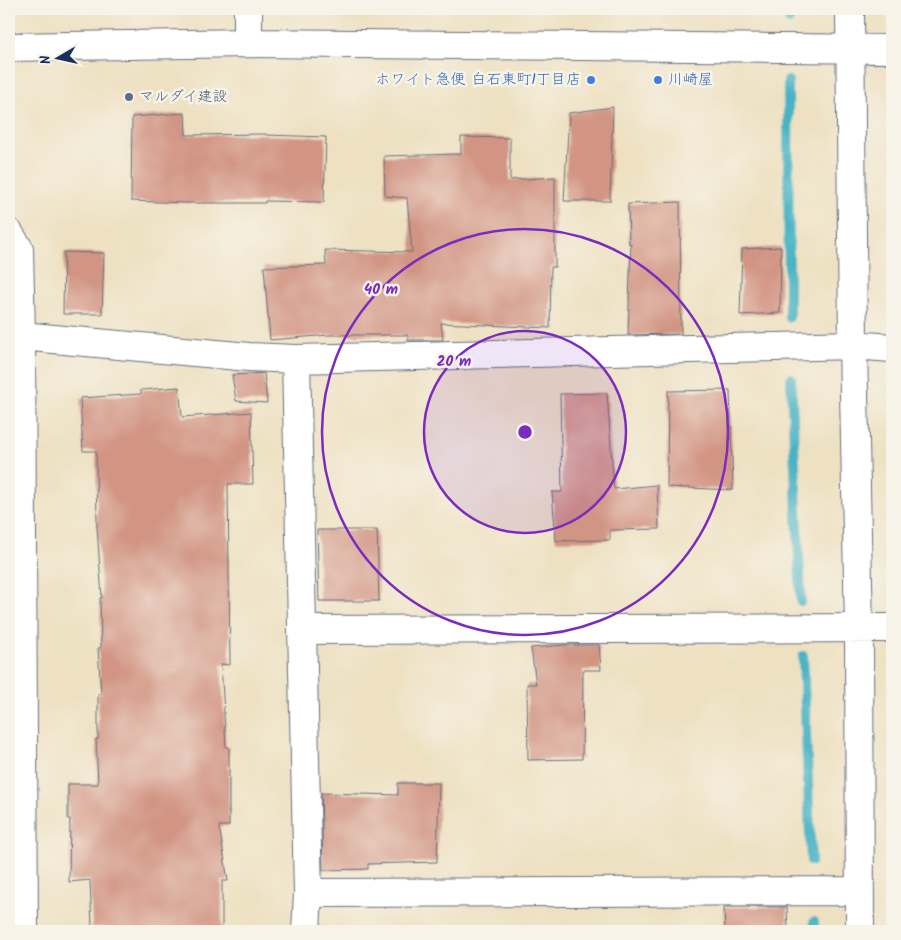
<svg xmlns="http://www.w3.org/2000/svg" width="901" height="940" viewBox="0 0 901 940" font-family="Kalam,'Klee One',sans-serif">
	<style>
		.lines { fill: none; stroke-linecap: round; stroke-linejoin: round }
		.stream { stroke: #47b3c4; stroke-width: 10 }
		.building { fill: #d29483 }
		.minor-casing { stroke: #656d81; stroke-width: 30 }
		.minor { stroke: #fff; stroke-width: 28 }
		.ring { fill: none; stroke: #7b2cbf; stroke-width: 2.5 }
		.shop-dot { fill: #3f7fe0; stroke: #f7f3e8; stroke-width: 2 }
		.service-dot { fill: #5c6f8a; stroke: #f7f3e8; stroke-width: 2 }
		.labels { text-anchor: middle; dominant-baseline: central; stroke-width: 5; stroke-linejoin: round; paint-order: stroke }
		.shop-label { font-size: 15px; fill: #366cbe; stroke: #f7f3e8; text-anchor: end }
		.service-label { font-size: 15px; fill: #4e5e75; stroke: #f7f3e8; text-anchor: start }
		.centre { fill: #7b2cbf; stroke: #f7f3e8; stroke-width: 2.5 }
		.ring-label { font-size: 15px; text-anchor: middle; font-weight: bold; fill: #7b2cbf; stroke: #f7f3e8; stroke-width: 5; stroke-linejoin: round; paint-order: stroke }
	</style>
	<rect width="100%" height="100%" fill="#f7f3e8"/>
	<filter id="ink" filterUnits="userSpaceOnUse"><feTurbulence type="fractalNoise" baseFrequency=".02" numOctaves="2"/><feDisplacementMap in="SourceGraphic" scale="10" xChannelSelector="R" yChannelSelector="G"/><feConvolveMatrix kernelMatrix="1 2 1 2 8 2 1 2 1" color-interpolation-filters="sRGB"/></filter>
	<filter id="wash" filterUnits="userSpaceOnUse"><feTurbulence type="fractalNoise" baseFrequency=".0096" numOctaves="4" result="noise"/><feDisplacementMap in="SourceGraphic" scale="20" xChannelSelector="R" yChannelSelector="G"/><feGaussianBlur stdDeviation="1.12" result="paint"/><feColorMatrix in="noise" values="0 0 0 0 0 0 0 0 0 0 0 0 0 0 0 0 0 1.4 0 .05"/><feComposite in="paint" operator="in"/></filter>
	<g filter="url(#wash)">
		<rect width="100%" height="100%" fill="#eee1c2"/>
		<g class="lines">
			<path class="stream" d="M789,20V9
				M788,81L789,317
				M791,378L801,601
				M803,656L811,861
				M814,922V931"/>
		</g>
		<g id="blocks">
			<path class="building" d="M613,107L610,201H564L569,113Z
				M185,113L186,135L266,134V135L326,137L324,202L265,201V203H187L131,201L132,117Z
				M461,137L510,138V180L555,177V267H551L550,328L441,323L443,340H408V335H329L270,340L264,267L326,265L325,250L412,252L407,198L385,196L384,156L461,154Z
				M680,202L681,334L628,335L631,244H629L628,204Z
				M781,247L780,313L740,315L742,249Z
				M64,252L104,253L102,314H63Z
				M264,373L267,403L236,401L232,375Z
				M179,387L182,417L251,412L253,484H228L230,665L221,664L226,747H229V826H219L228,881H222V931H154L92,927L90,880L69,882L70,819H68V784H98L96,739H98V694H101L98,648H101L100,598H102L97,527L96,451H83L80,398L141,394V390Z
				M730,390L733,490L667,487L668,391Z
				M607,393L614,489L657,485L659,529L610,530V540L556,541L552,492H562L560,394Z
				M317,530H377L379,601H319Z
				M564,645H599L601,670H583L582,759L528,760L527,684H536L531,648Z
				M398,783H439L437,862L368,864V869L323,870L321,793L398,795Z
				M724,907H787L788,931H725Z"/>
		</g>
	</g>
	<g filter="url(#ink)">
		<use href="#blocks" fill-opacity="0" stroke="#656d81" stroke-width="1"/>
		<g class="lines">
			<g class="minor-casing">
				<path id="minor" d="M850,9L853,345L859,628L860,931
					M248,43V9
					M9,47L248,43L892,49
					M9,233L19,249L21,336L24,931
					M21,336L249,357L296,359L853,345L892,348
					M296,359L308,893L306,931
					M302,630L892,628
					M308,893L859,891"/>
			</g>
			<use href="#minor" class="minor"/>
		</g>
	</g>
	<circle cx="525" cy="432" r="101" fill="#7b2cbf" fill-opacity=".12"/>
	<g class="ring">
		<circle cx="525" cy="432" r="101"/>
		<circle cx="525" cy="432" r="203"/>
	</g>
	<g class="shop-dot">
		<circle cx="591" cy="80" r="5"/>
		<circle cx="658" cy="80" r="5"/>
	</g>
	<circle class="service-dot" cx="129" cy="97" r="5"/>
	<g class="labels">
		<g class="shop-label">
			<text x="581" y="80">ホワイト急便 白石東町1丁目店</text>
			<text x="668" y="80" text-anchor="start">川崎屋</text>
		</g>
		<g class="service-label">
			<text x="139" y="97">マルダイ建設</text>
		</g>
	</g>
	<circle cx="525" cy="432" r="8" class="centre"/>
	<g class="ring-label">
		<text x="381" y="294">40 m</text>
		<text x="454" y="366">20 m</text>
	</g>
	<rect width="901" height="940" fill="none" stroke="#f7f3e8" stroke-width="30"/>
	<g transform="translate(58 58) rotate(261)" stroke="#f7f3e8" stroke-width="4" paint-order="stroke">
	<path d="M0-4L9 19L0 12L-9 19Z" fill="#1b2f5e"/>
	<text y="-8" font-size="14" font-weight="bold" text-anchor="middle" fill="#1b2f5e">N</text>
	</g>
</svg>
